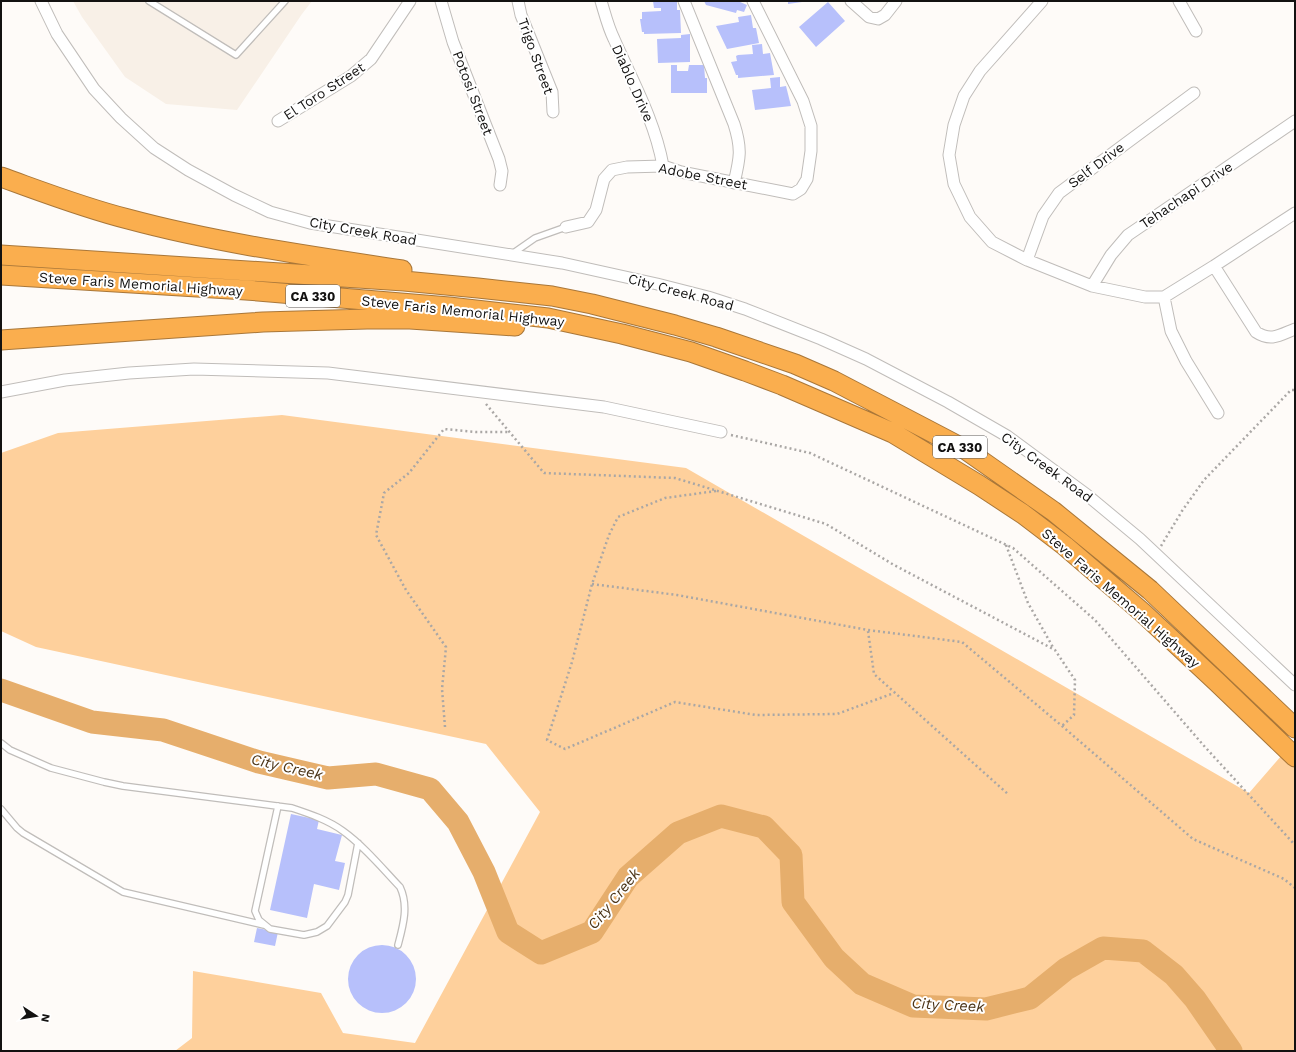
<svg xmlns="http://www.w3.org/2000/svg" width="1296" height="1052" viewBox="0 0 1296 1052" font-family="'Work Sans',sans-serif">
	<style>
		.built { fill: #f8f0e7 }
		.green { fill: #fed09c }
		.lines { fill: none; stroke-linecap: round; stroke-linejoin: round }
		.river { stroke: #e6ae6c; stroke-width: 23 }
		.building { fill: #b7c0fb }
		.lane-casing { stroke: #c0bdba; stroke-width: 8 }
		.street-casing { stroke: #c0bdba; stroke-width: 13 }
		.highway-casing { stroke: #a97739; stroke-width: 21 }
		.path { stroke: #aaa7a5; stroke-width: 2.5; stroke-dasharray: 2 3; stroke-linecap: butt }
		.lane { stroke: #fff; stroke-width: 5.5 }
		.street { stroke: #fff; stroke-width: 11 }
		.highway { stroke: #faae4e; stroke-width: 19 }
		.labels { text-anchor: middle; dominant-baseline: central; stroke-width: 4; stroke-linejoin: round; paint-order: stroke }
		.shield { fill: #fff; stroke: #5a5958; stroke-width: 1 }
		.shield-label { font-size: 13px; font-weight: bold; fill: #131211 }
		.street-label { font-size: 14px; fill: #131211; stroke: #fff }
		.water-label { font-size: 15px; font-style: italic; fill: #4b3417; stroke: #fff }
	</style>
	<rect width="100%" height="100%" fill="#fefbf8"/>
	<path class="built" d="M73,1H312L302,14L237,110L166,104L125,77L82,17Z"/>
	<path class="green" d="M282,415L686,468L1249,793L1295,740V1051H175L192,1038L193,971L321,993L343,1033L415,1043L540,812L486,744L36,647L1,631V453L58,433Z"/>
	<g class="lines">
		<path class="river" d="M1,690L92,722L163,730L259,762L328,778L376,774L430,789L458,822L484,872L508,932L541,953L592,932L628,877L678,833L721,816L764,827L791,855L793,902L834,958L862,984L913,1006L986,1009L1030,998L1066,969L1103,948L1143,951L1174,975L1195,999L1231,1051"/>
	</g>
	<path class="building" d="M653,1H677V10H680L681,33L644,34V32H642L640,19H642V12L661,11V8H654Z
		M704,1H741L740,2L747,5L744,12L737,10L736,13L706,5Z
		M788,1H802V2L788,4Z
		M828,2L845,21L816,47L799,27Z
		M751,15L753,28H756L759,43L727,49L716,26L739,22L738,17Z
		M690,34V62L658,63L657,39L681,38V35Z
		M762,44L763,54L770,53L774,75L738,78V75H736L731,62L737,61L736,56L738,55L753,54L752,45Z
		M671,65H677V71H688L689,65H704L705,78H707V93H671Z
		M780,77V87L786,86L791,106L755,110L752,90L771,88L770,78Z
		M291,814L319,820L317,829L342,835L335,861L345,863L339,890L314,884L307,918L270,910Z
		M257,928L278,932L275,946L254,942Z
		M348 979a34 34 0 1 1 68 0a34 34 0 1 1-68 0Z"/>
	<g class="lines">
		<g class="lane-casing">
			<path id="lane" d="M149,1L236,55L285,1
				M512,254L535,238L566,227
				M1,743L10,750L51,768L104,782L123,786L292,808C310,814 328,820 343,831C364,846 382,868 400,887C409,906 403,926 398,945
				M278,806L255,911L259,920L270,929L304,935L317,932L327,926L345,902L348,895L358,843
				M1,809L17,828L23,833L123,892L264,925"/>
		</g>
		<g class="street-casing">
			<path id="street" d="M41,1L57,34L94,89L121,118L154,148L188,170L234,195L270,212L310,223L562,263L657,284L708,297L745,309L821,339L866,359L948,402L1007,436L1087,495L1140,539L1295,685
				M441,1L453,42L499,159L502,171L500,185
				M518,1L521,15L552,92L553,112
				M601,1C605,14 608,27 614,39C632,80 655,121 663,166
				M684,1L734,124C742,149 740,158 734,183
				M851,1L869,17L878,19L885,15L896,1
				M1042,1L980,71L964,96L954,125L949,155L954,184L970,217L992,242L1027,260L1092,286L1145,297H1164L1214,266L1295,213
				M1179,1L1196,31
				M278,121L351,76L371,59L410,1
				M566,227L588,222L596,210L604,179L612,170L627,167L663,166L681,172L793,194L801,189L807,179L811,151V126L803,101L753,1
				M1027,260L1043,216L1059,193L1194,93
				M1214,266L1256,332C1271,342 1280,335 1295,329
				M1092,286L1111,255L1128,235L1295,121
				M1164,297L1171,331L1186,361L1218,413
				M1,392L65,380L129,373L194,369L328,373L604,407L721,432"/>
		</g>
		<g class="highway-casing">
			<path id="highway" d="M1,177C43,192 84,208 128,219C217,243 311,256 402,270
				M1,255L404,281L478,288L552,296L592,304L675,325L716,337L795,364L834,381L966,450L1053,511L1150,590L1295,728
				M1,275L246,290L449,307L548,318L622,334L691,352L745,371L782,385L893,433L979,485L1023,514L1065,546L1142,612L1217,682L1295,757
				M1,340L263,322L367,319H410L515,326"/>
		</g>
		<path class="path" d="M486,404L544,473L675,478L826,524L894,565L1055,650L1075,680L1074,715L1062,726
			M731,435L810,453L1013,548L1095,620L1205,747L1295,845
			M716,491L665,498L618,517L609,535L592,584L572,662L547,740L565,749L675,702L756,715L837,714L894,693
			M1006,545L1028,603L1054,649
			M1161,546L1182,511L1204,480L1291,390H1295
			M592,584L677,595L868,630L962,642L1062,726L1193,839L1284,879L1295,888
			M868,631L874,674L1009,795
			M445,727L442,689L446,647L406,590L376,535L384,493L409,473L444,429L476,432H508"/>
		<use href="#lane" class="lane"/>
		<use href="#street" class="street"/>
		<use href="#highway" class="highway"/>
	</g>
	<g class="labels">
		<g class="shield">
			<rect x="286" y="285" width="54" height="22" rx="3"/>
			<rect x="933" y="436" width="54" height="22" rx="3"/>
		</g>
		<g class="shield-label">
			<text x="313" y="296">CA 330</text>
			<text x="960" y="447">CA 330</text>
		</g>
		<g class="street-label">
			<text transform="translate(536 56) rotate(70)">Trigo Street</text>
			<text transform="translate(633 83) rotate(66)">Diablo Drive</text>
			<text transform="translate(324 91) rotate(-33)">El Toro Street</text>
			<text transform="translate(473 93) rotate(69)">Potosi Street</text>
			<text transform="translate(1096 165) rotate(-37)">Self Drive</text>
			<text transform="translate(703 176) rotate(11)">Adobe Street</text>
			<text transform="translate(1186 195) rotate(-34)">Tehachapi Drive</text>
			<text transform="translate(363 231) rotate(10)">City Creek Road</text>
			<text transform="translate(141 284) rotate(4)">Steve Faris Memorial Highway</text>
			<text transform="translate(681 292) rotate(15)">City Creek Road</text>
			<text transform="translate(463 311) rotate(6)">Steve Faris Memorial Highway</text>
			<text transform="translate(1047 467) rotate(36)">City Creek Road</text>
			<text transform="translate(1121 598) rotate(41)">Steve Faris Memorial Highway</text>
		</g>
		<g class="water-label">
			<text transform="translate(287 767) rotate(13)">City Creek</text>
			<text transform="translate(614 899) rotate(-51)">City Creek</text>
			<text transform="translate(948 1005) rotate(3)">City Creek</text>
		</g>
	</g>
	<rect width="1296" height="1052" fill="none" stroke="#131211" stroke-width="4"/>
	<g transform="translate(36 1016) rotate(102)" stroke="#ffffff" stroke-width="3" paint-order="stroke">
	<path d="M0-3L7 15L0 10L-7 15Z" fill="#131211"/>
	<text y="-6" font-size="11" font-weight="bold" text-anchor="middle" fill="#131211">N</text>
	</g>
</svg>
